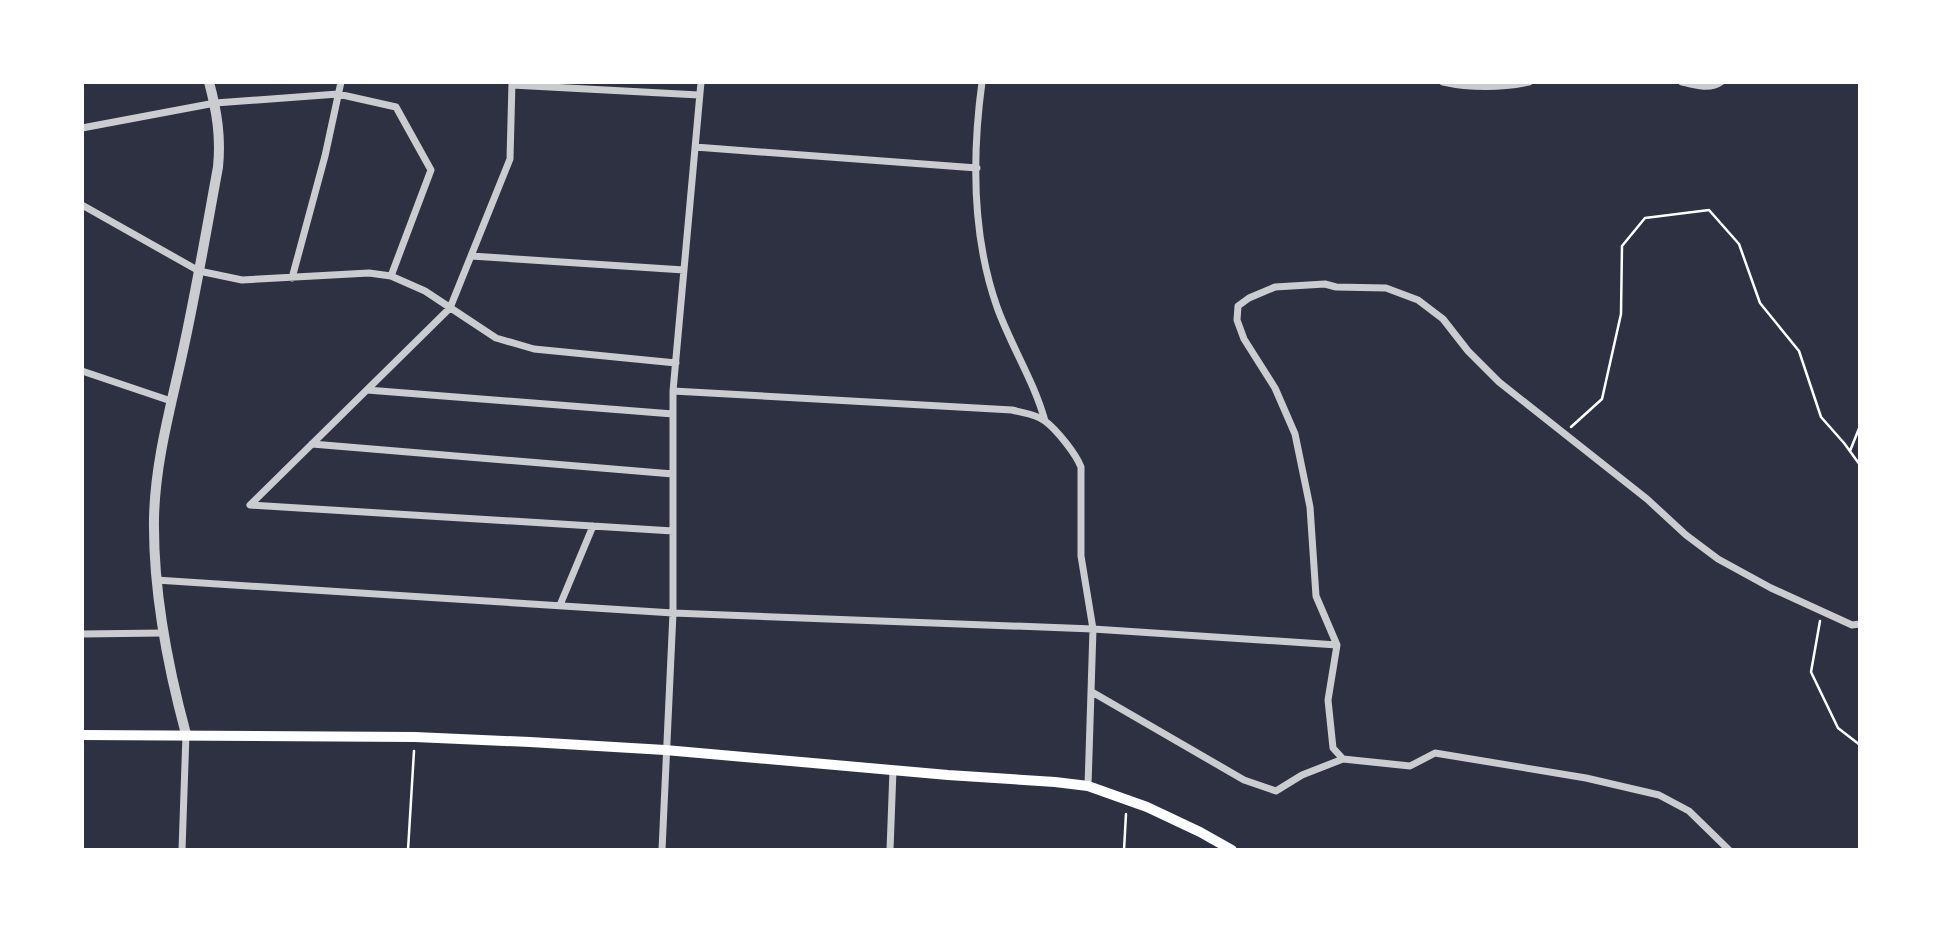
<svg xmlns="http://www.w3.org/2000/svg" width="1942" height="932" viewBox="0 0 1942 932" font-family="Figtree,sans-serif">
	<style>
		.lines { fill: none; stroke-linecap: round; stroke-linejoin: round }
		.path { stroke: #fff; stroke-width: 2.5 }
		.minor { stroke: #caccd0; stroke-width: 7 }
		.tertiary { stroke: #caccd0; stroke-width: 10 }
		.secondary { stroke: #fff; stroke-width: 10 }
	</style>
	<rect width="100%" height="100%" fill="#2d3142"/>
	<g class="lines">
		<path class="path" d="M1571,427L1602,399L1621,314L1622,246L1645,218L1709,210L1739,244L1760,303L1799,351L1821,417L1844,443L1860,465
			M1850,451L1860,426
			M1820,621L1811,672L1838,728L1860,745
			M408,850L414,751
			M1124,850L1126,814"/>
		<path class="minor" d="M512,82L510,159L450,308L250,505L673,531
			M982,82C972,156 972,236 997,307C1011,346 1034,381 1045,421
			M1443,82C1470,88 1502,88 1529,82
			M1682,82C1694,85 1710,90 1721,82
			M512,85L699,95
			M82,128L215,103L338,94L396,107L431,170L391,276
			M695,147L977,168
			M82,205L199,271L242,280L369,273L391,276L425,291L496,338L534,349L676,363
			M471,256L684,270
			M292,278L325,156L341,82
			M82,371L171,401
			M367,390L673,414
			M673,391L1012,410C1023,413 1036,414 1045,421C1057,430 1076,454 1081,467V556L1093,629L1088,786
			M312,444L673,474
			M156,580L673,613L1093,629L1337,645
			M560,605L593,526
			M82,634L163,633
			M1092,692L1244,780L1276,791L1302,775L1343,759
			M182,850L186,734
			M662,850L673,613V391L701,82
			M890,850L893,770
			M1729,850L1689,811L1659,795L1586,778L1435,753L1410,766L1343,759L1333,748L1328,700L1337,645L1316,596L1310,507L1295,434L1275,388L1244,339L1237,320L1238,306L1249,298L1275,287L1325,284L1336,287L1386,288L1418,300L1443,319L1468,351L1499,382L1647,499L1686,535L1718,559L1771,588L1852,625L1860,624"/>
		<path class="tertiary" d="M186,734C167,664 153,592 154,519C155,460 172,403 184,346C197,286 207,227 218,167C221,137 217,112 209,82"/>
		<path class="secondary" d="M82,735L415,737L530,742L665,750L948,775L1055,782L1088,786L1147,807L1200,832L1232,850"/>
	</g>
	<rect width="1942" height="932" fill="none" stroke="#ffffff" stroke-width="168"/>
</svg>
